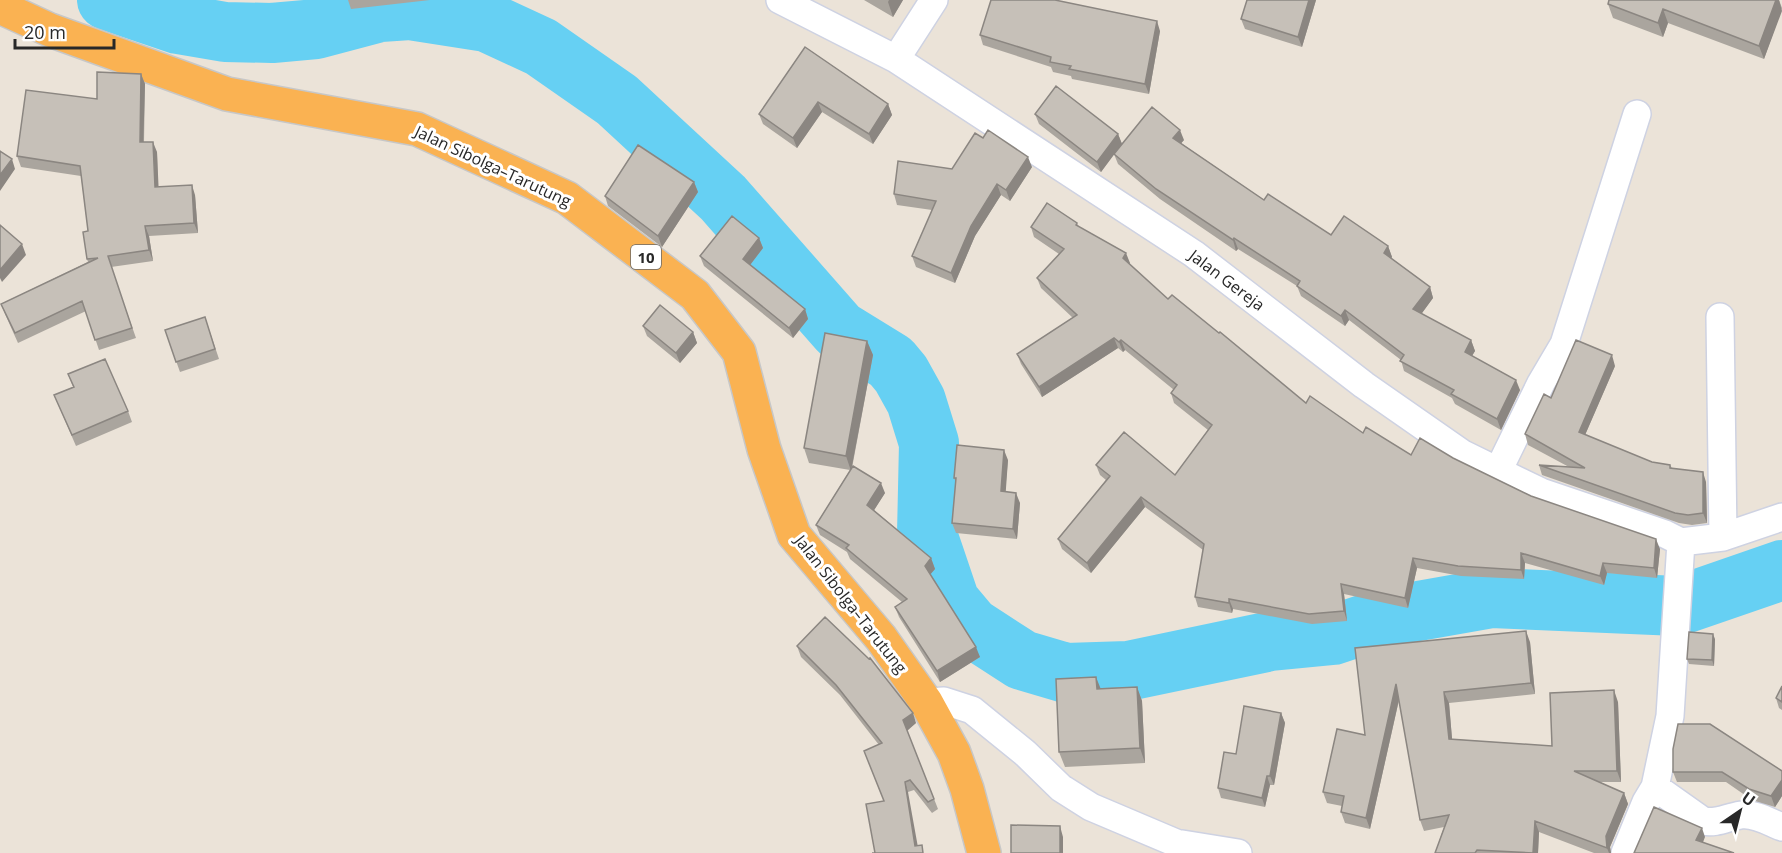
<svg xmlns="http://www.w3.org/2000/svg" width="1782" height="853" viewBox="0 0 1782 853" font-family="'Open Sans',sans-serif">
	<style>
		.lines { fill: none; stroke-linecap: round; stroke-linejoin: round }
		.river { stroke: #66d0f3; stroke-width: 60 }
		.minor-casing { stroke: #ced2e2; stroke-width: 30 }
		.trunk-casing { stroke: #c7c7c7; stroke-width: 36 }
		.minor { stroke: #fff; stroke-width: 27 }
		.trunk { stroke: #fab252; stroke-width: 33 }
		.wall { fill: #aaa59e }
		.shaded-wall { fill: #8b8681 }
		.building { fill: #c6c0b8; stroke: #8b8681; stroke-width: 1.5 }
		.labels { text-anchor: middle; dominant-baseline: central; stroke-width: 6; stroke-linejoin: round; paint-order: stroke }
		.shield { fill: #fff; stroke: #686868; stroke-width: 1.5 }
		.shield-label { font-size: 15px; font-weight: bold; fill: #282828 }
		.street-label { font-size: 16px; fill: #282828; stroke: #fff }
	</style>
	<rect width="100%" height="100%" fill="#ebe3d8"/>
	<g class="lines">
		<path class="river" d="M107,0L178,24L225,32L272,33L316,29L380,12L410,10L487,22L541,47L617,100L723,198L839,330L891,362L901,374L916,401L929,443L927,534L950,602L971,627L1022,660L1066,673L1128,671L1271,641L1333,635L1390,616L1492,598L1678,606L1782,570"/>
		<g class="minor-casing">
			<path id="minor" d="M780,0L896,59L1194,254L1364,385L1463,454L1541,492L1665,534L1681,542
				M896,59L934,0
				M1720,317L1723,537
				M1498,471L1541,383L1564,344L1637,114
				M1681,542L1723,537L1782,517
				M926,702L944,701L972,710L1025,753L1061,788L1091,807L1176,843L1238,853
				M1655,787L1703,821C1717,824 1727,817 1741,815C1755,813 1769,822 1782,827
				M1625,853L1646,802L1655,787L1670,716L1681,542"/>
		</g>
		<g class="trunk-casing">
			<path id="trunk" d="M0,7L50,30L227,94L417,129L567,198L695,295L739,352L764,449L794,535L881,638L926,702L954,753L967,789L984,853"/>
		</g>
		<use href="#minor" class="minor"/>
		<use href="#trunk" class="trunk"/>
	</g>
	<path class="wall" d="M348,0H430L351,9Z
		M864,0H903L893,17Z
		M1247,0H1316L1302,47L1245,29L1241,19Z
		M1609,0H1779L1782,8L1764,59L1668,23L1663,37L1613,18L1608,4Z
		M1160,31L1149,94L1072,79L1071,76L1053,72L1051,67L983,45L980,35Z
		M805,47L888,104L892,115L873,144L822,112L797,148L763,124L759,114Z
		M141,74L145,84L144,142L157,152L158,187L195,195L198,233L149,236L153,261L111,267L136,338L99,350L86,311L18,343L5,314L1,304L88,262L87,259L88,231L81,176L21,167L17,156L97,99Z
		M1035,114L1118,134L1122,144L1184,140L1181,143L1264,200L1331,235L1388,246L1392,257L1391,258L1430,287L1433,298L1421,314L1471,340L1475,351L1472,356L1520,390L1501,430L1455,404L1452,398L1404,371L1401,360L1349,320L1345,326L1301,296L1297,286L1238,249L1236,251L1160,199L1118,164L1114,154L1101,172L1039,124Z
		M1032,167L1010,201L1001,195L975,236L955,283L916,267L912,256L932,210L897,205L894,194L952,169Z
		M694,182L698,192L662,247L608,206L605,196Z
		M1077,223L1079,227L1130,263L1129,264L1168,299L1306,403L1363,433L1411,455L1453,458L1531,496L1660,549L1657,578L1607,573L1604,585L1525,563L1524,579L1461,576L1417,568L1408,608L1344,594L1347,621L1312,624L1233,609L1232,613L1198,607L1195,597L1203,550L1145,507L1091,573L1062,549L1058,539L1106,480L1100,475L1096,465L1175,475L1208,430L1174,403L1171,393L1174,390L1125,350L1123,352L1118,348L1042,397L1021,364L1017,354L1073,318L1041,288L1037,278L1059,254L1034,237L1031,227Z
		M759,238L763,248L750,265L805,309L808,319L793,338L704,266L700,256Z
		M205,317L219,359L180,372L165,330Z
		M643,326L693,332L697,343L680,363L647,336Z
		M867,341L873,355L852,468L885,493L874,510L931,558L935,569L930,574L980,657L940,682L899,617L895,607L902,602L850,559L847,552L820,535L816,525L850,470L809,463L804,448Z
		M1615,366L1585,435L1652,462L1670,465L1672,468L1706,482L1707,523L1692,525L1679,523L1542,475L1539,465L1569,467L1528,445L1525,434L1551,398Z
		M68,374L128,411L132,422L76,446L54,395L73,387Z
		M1008,460L1005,492L1020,503L1017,539L956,533L952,523L956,483L954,478Z
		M1715,639L1714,666L1689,664L1687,659Z
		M1530,642L1535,694L1449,703L1452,739L1552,746L1618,702L1621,782H1600L1624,793L1628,804L1610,847L1611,853H1594L1539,832L1538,853H1435L1444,827L1424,831L1420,820L1399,700L1370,829L1345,823L1341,812L1342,806L1327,803L1323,792L1365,735L1355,648Z
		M797,646L916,723L907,730L938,809L932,813L914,790L908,792L875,853L884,801L879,745L840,695L801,657Z
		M1782,686V710L1779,708L1776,698Z
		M1137,687L1142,701L1145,763L1065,767L1059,752L1101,688Z
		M1281,713L1285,723L1274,785H1270L1265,807L1221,798L1218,788L1236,754Z
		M1782,771V796L1775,807L1752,800L1726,782H1677L1673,772Z"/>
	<path class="shaded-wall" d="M889,0H903L893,17L888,2Z
		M1309,0H1316L1302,47L1298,37Z
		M1776,0H1779L1782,11L1764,59L1759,46Z
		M1663,9L1668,23L1663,37L1658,23Z
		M1157,21L1160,31L1149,94L1145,84Z
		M141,74L145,84L143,152L140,142Z
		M818,102L822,112L797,148L793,138Z
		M888,104L892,115L873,144L869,134Z
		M1180,130L1184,140L1177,148L1173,138Z
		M1118,134L1122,144L1101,172L1097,162Z
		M153,142L157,152L159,197L155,187Z
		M1028,157L1032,167L1010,201L1006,190Z
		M12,159L15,169L0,191V175Z
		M694,182L698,192L662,247L658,236Z
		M997,184L1001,195L975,236L955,283L951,273L971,226Z
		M192,185L195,195L198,233L194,223Z
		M145,226L149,236L153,261L149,250Z
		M759,238L763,248L747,269L743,259Z
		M1234,238L1238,249L1236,251L1233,240Z
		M22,244L26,255L2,282L0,278V270Z
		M1388,246L1392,257L1388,263L1384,253Z
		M1126,253L1130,263L1127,268L1123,258Z
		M1430,287L1433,298L1417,320L1413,309Z
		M805,309L808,319L793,338L789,328Z
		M1345,310L1349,320L1345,326L1341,316Z
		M693,332L697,343L680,363L676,353Z
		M1114,338L1118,348L1042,397L1039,387Z
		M1121,340L1125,350L1123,352L1119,342Z
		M1471,340L1475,351L1468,362L1465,352Z
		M867,341L873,355L851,471L846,456Z
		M1612,355L1615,366L1582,442L1579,432Z
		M1516,380L1520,390L1501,430L1497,419Z
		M1004,450L1008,460L1005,502L1001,491Z
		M1703,472L1706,482L1707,523L1703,513Z
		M881,483L885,493L871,515L867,505Z
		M1016,493L1020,503L1017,539L1013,529Z
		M1141,497L1145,507L1091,573L1087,563Z
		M1656,539L1660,549L1657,578L1654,568Z
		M1521,553L1525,563L1524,579L1521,570Z
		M931,558L935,569L929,576L925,566Z
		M1413,558L1417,568L1408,608L1405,598Z
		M1603,563L1607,573L1604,585L1600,576Z
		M1341,584L1344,594L1347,621L1344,611Z
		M1229,599L1233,609L1232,613L1229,603Z
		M1526,631L1530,642L1535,694L1531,683Z
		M1713,634L1715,639L1714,666L1712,660Z
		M976,647L980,657L940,682L937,671Z
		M1096,677L1102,692L1097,689Z
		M1396,684L1400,695L1370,829L1366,818Z
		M1137,687L1142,701L1145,763L1140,748Z
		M1614,690L1618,702L1621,782L1617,771Z
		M1444,692L1449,703L1453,750L1449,739Z
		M913,713L916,723L907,731L903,720Z
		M1281,713L1285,723L1274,785L1270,776Z
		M1267,776L1270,785L1265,807L1262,798Z
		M1782,780V796L1775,807L1771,796Z
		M905,782L908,792L919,853L915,846Z
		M1624,793L1628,804L1610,847L1611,853H1609L1607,848L1606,836Z
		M1535,821L1539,832L1538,853H1533Z
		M1060,826L1063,837V853H1060Z
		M1702,828L1705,837L1700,850L1696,840Z"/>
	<path class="building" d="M991,0H1055L1157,21L1145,84L1069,69L1071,66L1050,62L1051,57L980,35Z
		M1247,0H1309L1298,37L1241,19Z
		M1609,0H1776L1759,46L1663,9L1658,23L1608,4Z
		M805,47L888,104L869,134L818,102L793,138L759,114Z
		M97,72L141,74L140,142H153L155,187L192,185L194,223L145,226L149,250L108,256L132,328L95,340L82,301L15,333L1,304L98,258L87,259L83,232L88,231L80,166L17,156L26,90L97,99Z
		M1056,86L1118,134L1097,162L1035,114Z
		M1152,107L1180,130L1173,138L1264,200L1268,194L1331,235L1344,216L1388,246L1384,253L1430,287L1413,309L1471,340L1465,352L1516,380L1497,419L1451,394L1454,390L1400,361L1404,355L1345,310L1341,316L1297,286L1300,281L1234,238L1233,240L1156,189L1114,154Z
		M988,130L1028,157L1006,190L997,184L971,226L951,273L912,256L936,201L894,194L898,161L952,169L975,133L983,138Z
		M638,145L694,182L658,236L605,196Z
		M0,151L12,159L0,175Z
		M1047,203L1077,223L1076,225L1126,253L1123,258L1168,299L1172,295L1219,333L1220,332L1306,403L1310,396L1363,433L1366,427L1411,455L1420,438L1453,458L1531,496L1656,539L1654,568L1603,563L1600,576L1521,553V570L1458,566L1413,558L1405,598L1341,584L1344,611L1309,614L1229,599V603L1195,597L1204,544L1141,497L1087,563L1058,539L1110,476L1096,465L1124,432L1175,475L1212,425L1171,393L1177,385L1121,340L1119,342L1114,338L1039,387L1017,354L1077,315L1037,278L1064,249L1031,227Z
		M732,216L759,238L743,259L805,309L789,328L700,256Z
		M0,225L22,244L0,270Z
		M660,305L693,332L676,353L643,326Z
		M205,317L215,349L176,362L165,330Z
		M825,333L867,341L846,456L804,448Z
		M1576,340L1612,355L1579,432L1652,462L1670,465V468L1703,472V513L1688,515L1675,513L1539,465L1585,468L1525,434L1544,394L1551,398Z
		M105,359L128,411L72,435L54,395L74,387L68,374Z
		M957,445L1004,450L1001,491L1016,493L1013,529L952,523L956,478H954Z
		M853,466L881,483L867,505L931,558L925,566L976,647L937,671L895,607L907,599L846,548L849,545L816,525Z
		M825,617L869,659L870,658L913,713L903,720L934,799L928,802L910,780L905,782L915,846L922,845L923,853H872H875L866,804L884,801L864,751L882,743L836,685L797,646Z
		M1526,631L1531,683L1444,692L1449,739L1552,746L1550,693L1614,690L1617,771H1574L1624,793L1606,836L1607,848L1535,821L1533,853L1477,850L1475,853H1435L1449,815L1420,820L1396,684L1366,818L1341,812L1344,796L1323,792L1337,729L1365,735L1355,648Z
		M1689,632L1713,634L1712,660L1687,659Z
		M1096,677L1097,689L1137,687L1140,748L1059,752L1056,679Z
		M1782,686V702L1776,698Z
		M1244,706L1281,713L1270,776H1267L1262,798L1218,788L1224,752L1236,754Z
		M1678,724H1710L1782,771V780L1771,796L1749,789L1722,772H1673V749Z
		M1654,807L1702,828L1696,840L1734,853H1634Z
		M1011,825L1060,826V853H1011Z"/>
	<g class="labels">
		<rect class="shield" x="631" y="245" width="30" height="24" rx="4.5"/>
		<g class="shield-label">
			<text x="646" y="257">10</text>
		</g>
		<g class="street-label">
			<text transform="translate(493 166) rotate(25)">Jalan Sibolga–Tarutung</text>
			<text transform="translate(1227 280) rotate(37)">Jalan Gereja</text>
			<text transform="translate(851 604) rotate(52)">Jalan Sibolga–Tarutung</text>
		</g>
	</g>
	<g transform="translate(1740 811) rotate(35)" stroke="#ffffff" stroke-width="4.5" paint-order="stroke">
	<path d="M0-4.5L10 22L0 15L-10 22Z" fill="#282828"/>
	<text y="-9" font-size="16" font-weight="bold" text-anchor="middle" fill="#282828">U</text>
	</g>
	<path d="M15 39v9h99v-9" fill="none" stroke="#282828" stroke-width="3"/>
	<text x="24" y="39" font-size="18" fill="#282828" stroke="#ffffff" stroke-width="4.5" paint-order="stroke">20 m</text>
</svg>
